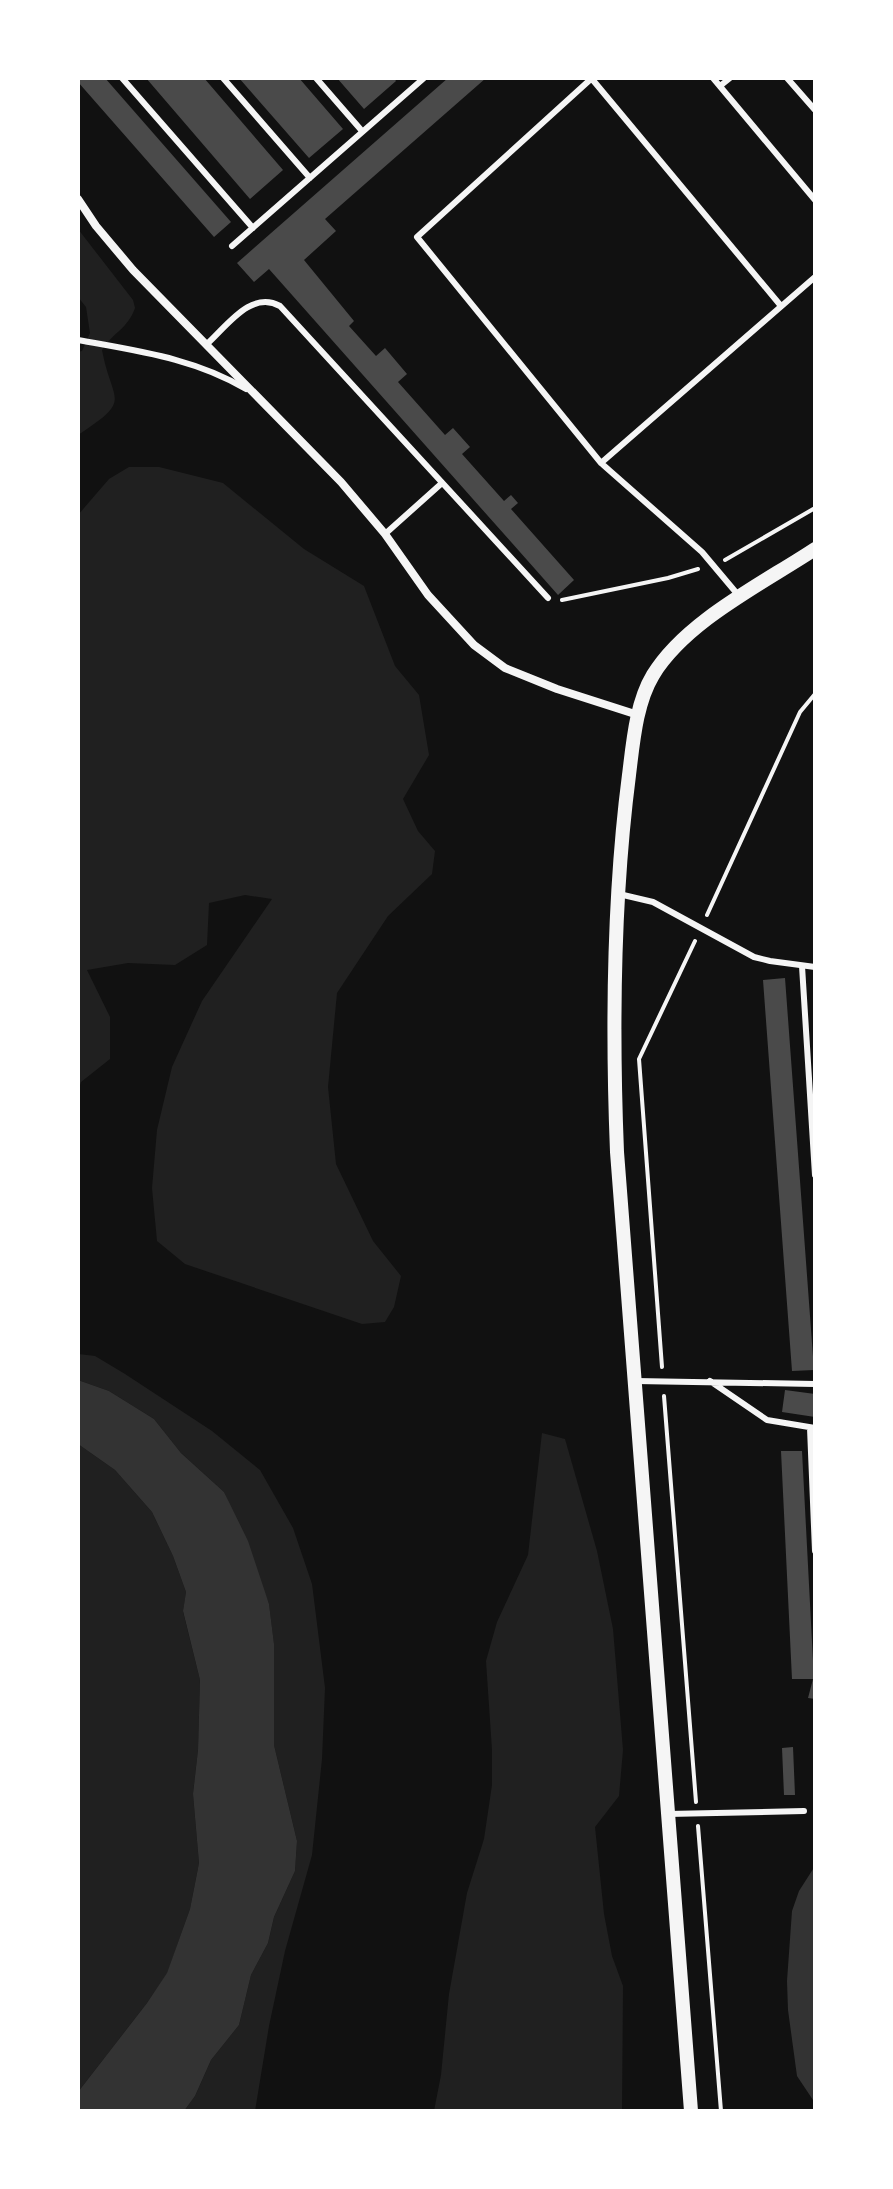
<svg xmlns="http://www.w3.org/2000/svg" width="893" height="2189" viewBox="0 0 893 2189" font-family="'Roboto Condensed',sans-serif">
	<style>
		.green { fill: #202020 }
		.water { fill: #333 }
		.building { fill: #4a4a4a }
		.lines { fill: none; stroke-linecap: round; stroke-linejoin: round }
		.path { stroke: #f5f5f5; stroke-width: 4 }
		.service { stroke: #f5f5f5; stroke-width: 6 }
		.minor { stroke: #f5f5f5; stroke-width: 8 }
		.tertiary { stroke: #f5f5f5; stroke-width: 14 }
	</style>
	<rect width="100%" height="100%" fill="#111"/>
	<path class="green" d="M78,229L133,300L135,308C127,330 113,332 102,350C112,404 134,398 78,435V352L82,351L90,333L86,307L78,297Z
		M129,467H159L223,483L304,549L364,586L395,666L419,695L429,755L403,799L418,831L435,851L432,874L388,916L337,993L328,1087L336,1164L373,1241L401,1276L394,1307L385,1322L362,1324L185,1264L157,1241L152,1188L157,1130L172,1067L202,1001L272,899L245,895L209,903L207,945L175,965L128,963L87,970L110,1017V1059L81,1082L78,1091V515L109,479Z
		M78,1354L95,1356L125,1374L212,1431L260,1470L293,1528L312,1584L325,1688L322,1759L312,1855L285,1951L269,2026L255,2111H184L195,2096L211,2060L239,2025L251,1975L268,1943L274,1917L295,1871L297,1841L274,1745V1644L269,1604L224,1492L181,1453L154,1419L109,1391L78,1380Z
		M542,1433L565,1439L597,1551L613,1629L623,1750L619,1796L595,1827L604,1914L612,1956L623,1986L622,2111H434L441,2075L449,1994L467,1893L484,1839L492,1785V1750L486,1661L497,1622L528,1555Z
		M78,1444L115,1470L152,1512L173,1556L186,1592L183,1612L200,1680L198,1750L193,1794L199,1863L190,1909L167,1974L147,2003L78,2092Z"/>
	<path class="water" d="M78,1380L109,1391L154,1419L181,1453L224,1492L248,1541L269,1604L274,1644V1745L297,1841L295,1871L274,1917L268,1943L251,1975L239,2025L211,2060L195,2096L184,2111H78V2092L147,2003L167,1973L190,1909L199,1863L193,1794L198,1750L200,1680L183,1611L186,1592L173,1556L152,1512L115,1470L78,1444Z
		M815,1866V2103L797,2076L788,2010L787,1981L792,1911L799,1891Z"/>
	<path class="building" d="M78,78H105L231,222L214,237L78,82Z
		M146,78H204L283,170L250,199Z
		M239,78H299L343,129L309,158Z
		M337,78H394L396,81L364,109Z
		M448,78H486L325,219L336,231L304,260L354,321L349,326L376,356L385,348L407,374L398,382L445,435L453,428L470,447L462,454L504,501L511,495L518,503L511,509L574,580L558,595L269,269L254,282L237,263Z
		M785,978L814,1370L792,1371L763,980Z
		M785,1390L815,1394V1417L782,1412Z
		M781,1451H802L815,1699L808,1698L813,1679H792Z
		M793,1747L795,1795H784L782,1748Z"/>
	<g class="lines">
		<path class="path" d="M725,560L815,508
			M562,600L668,578L698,569
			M707,915L800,712L815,694
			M662,1367L639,1059L695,941
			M664,1396L696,1802
			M698,1826L721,2111"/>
		<path class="service" d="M122,78L253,228
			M223,78L310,178
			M316,78L362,131
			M592,78L417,237L601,463L702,552L739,596
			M713,78L815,200
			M787,78L815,110
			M592,79L781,306
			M720,86L730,78
			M232,246L424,78
			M78,340C137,351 194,358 246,389
			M207,344C227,326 251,290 280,306L548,598
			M601,463L815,277
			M385,534L442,483
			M619,894L653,902L754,957L770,961L815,967
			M802,966L815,1175
			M636,1381L815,1384
			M710,1381L767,1420L815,1428
			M810,1428L815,1551
			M668,1814L804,1811"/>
		<path class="minor" d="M78,199L96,226L133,270L341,482L385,534L428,595L474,645L505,668L557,689L638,715"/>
		<path class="tertiary" d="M691,2111L617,1152C612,1027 613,899 629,775C633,743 636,703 653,675C686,621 762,584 815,549"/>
	</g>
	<rect width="893" height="2189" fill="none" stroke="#ffffff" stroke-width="160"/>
</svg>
